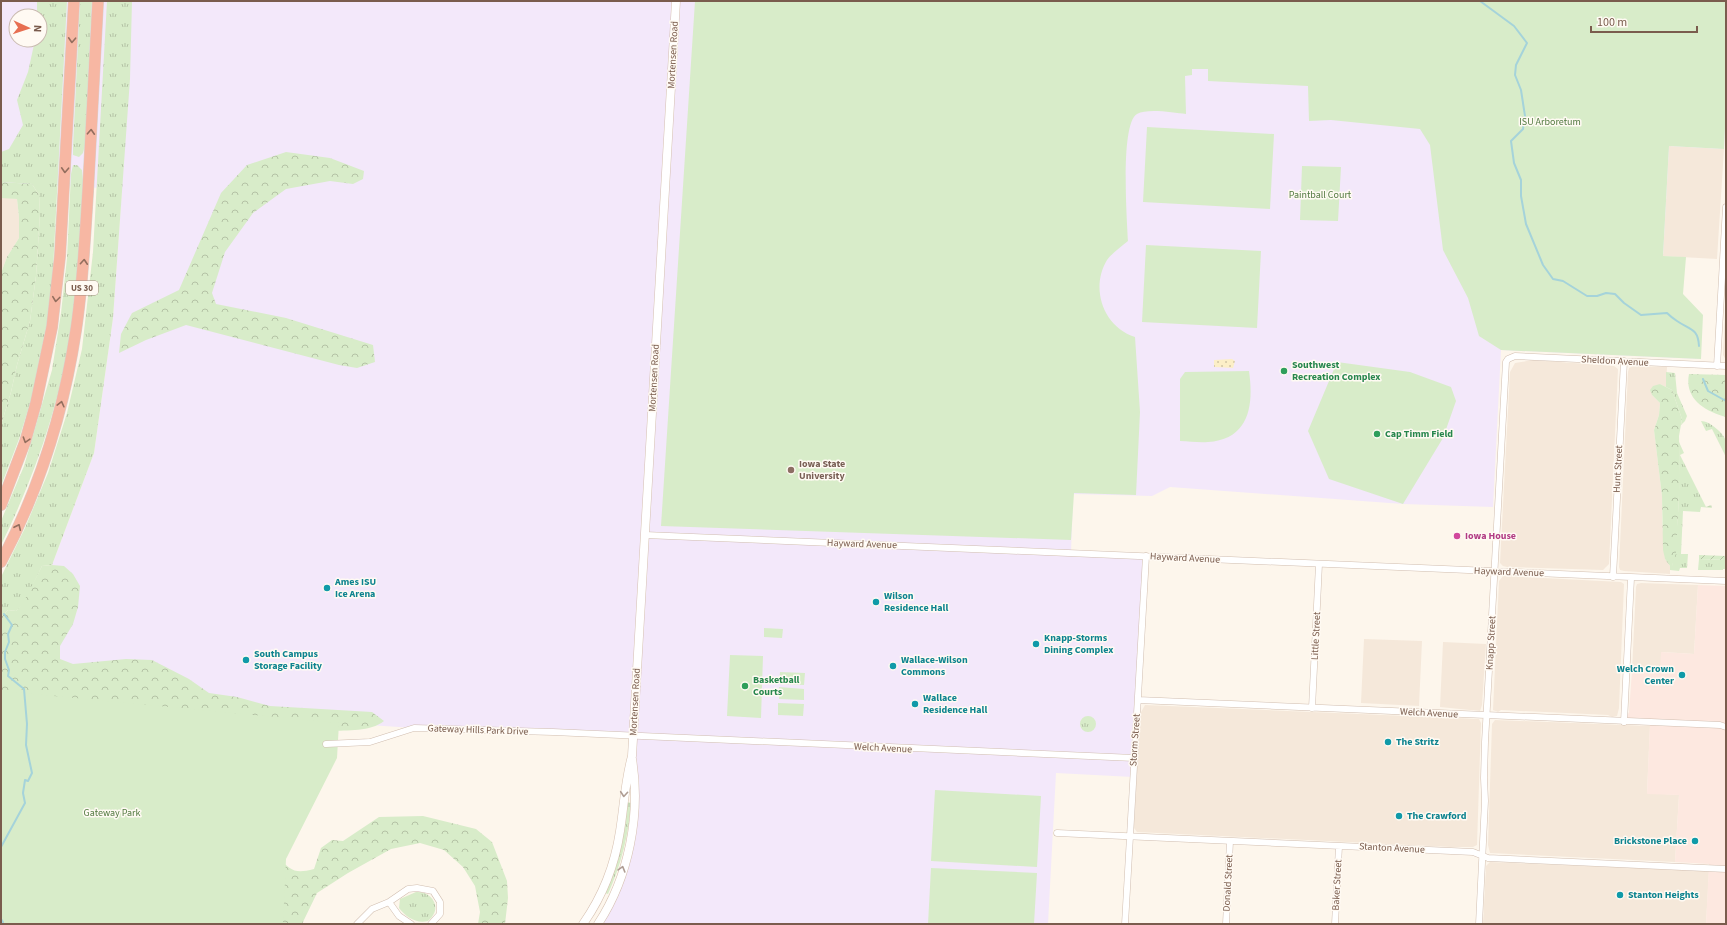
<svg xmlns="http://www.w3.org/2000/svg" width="1727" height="925" viewBox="0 0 1727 925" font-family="'Source Sans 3',sans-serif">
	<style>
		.residential { fill: #f5e8da }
		.commercial { fill: #fde8e0 }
		.education { fill: #f3e8fa; fill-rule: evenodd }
		.grass { fill: url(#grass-tufts) }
		.forest { fill: url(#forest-crowns) }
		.sand { fill: url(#sand-dots) }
		.park { fill: #d8ecc9 }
		.garden { fill: url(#garden-furrows) }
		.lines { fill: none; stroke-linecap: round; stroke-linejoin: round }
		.stream { stroke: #a5d3da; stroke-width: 2 }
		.street-casing { stroke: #d1beb0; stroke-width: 7 }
		.secondary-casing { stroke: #d6c0b0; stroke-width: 9 }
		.highway-casing { stroke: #dad1cd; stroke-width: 12 }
		.street { stroke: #fff; stroke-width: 6 }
		.secondary { stroke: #fff; stroke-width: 8 }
		.highway { stroke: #f7b7a3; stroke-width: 11 }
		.oneway { stroke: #936e5e }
		.oneway2 { stroke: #af9d94 }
		.leisure-dot { fill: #2e9e5b; stroke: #fffaf3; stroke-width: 1.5 }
		.education-dot { fill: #8d6e63; stroke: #fffaf3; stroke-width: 1.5 }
		.hotel-dot { fill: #d1479c; stroke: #fffaf3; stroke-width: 1.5 }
		.culture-dot { fill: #0f9aa8; stroke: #fffaf3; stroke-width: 1.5 }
		.labels { text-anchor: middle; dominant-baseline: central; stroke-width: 3; stroke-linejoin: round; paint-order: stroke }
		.shield { fill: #fffaf3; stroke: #a28b7f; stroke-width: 1 }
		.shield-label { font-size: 9px; font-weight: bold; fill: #7a5c4d }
		.street-label { font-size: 10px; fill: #7a5c4d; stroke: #fffaf3 }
		.park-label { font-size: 10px; fill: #537a41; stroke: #fffaf3 }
		.leisure-label { font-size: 10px; font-weight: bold; fill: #27864d; stroke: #fffaf3; text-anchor: start }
		.education-label { font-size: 10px; font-weight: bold; fill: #785e54; stroke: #fffaf3; text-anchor: start }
		.hotel-label { font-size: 10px; font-weight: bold; fill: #b23c85; stroke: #fffaf3; text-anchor: start }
		.culture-label { font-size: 10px; font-weight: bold; fill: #0d838f; stroke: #fffaf3; text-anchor: start }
	</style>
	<defs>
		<pattern id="grass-tufts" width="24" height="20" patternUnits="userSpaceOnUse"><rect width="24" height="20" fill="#d8ecc9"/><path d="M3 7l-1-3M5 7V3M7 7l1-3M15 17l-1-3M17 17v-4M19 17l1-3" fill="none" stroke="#b4c2a5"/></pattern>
		<pattern id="forest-crowns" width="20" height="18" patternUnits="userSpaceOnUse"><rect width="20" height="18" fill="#d8ecc9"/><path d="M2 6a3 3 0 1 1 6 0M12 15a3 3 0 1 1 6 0" fill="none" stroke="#b4c2a5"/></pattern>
		<pattern id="sand-dots" width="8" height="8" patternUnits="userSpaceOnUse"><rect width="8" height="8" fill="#fcefc7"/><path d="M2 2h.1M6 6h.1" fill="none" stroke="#d1c5a4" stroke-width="1.8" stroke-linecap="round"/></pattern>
		<pattern id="garden-furrows" width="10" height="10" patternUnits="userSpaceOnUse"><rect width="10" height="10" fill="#d8ecc9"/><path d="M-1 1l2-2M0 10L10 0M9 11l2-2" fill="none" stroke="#b4c2a5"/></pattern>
	</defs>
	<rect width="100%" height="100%" fill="#fdf6ec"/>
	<path class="residential" d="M1669,146L1724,149L1717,259L1663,256Z
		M5,197L17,199L19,217V238L7,257L1,273V198Z
		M1726,292V360L1723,355Z
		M1533,360L1614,366L1618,369L1609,564L1603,570L1507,567L1503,566L1500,563L1510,372L1515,363Z
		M1633,366L1667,367L1666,387L1660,384L1652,395L1660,403L1659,415L1654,430L1662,496V520L1665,559L1670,566V574L1624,571L1620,570L1619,567L1628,372L1629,368Z
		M1503,576L1621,582L1624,584L1619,708L1617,716L1612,717L1608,715L1501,710L1498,712L1493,710L1499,581Z
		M1641,583L1698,585L1694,654L1662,652L1661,672L1632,671L1636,587L1637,584Z
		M1364,639L1422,641L1419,706L1361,703Z
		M1443,642L1486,644L1482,705L1480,711L1440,707Z
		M1145,705L1479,719L1481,723L1477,845L1473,847H1451L1137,832L1134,828L1140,714Z
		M1495,720L1650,726L1647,793L1679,795L1675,862L1490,853L1488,845L1492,724Z
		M1490,862L1709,871L1706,924H1483L1486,866Z"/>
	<path class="commercial" d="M1698,585L1726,586V924H1706L1709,864L1675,862L1679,795L1647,794L1650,723L1624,722L1629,712L1632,671L1660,672L1661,652L1694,654Z"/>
	<path class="education" d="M1,1H1726V107L1724,149L1669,146L1663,256L1701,359L1501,350L1493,507L1403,504L1170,487L1152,496L1073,494L1071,553L1146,556L1133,777L1056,773L1048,924H598L608,906L632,833L633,736L414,728L339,723L1,650L52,565L94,453L113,318L122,189L1,183ZM16,16H40V40H16Z"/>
	<path class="grass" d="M37,1H67L53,270L47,323L31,400L19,439L1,486V425L11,392L17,365L30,321L36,276L40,214L39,195L32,184L1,182V152L9,149L23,125L17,100L28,72L35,40H40V16H37Z
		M80,1H92L85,145L83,153L79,157L73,155V147Z
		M107,1H132L130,79L113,318L94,453L52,565L42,566L23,605L16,611L8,610L1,617V577L25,528L48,473L67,413L82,349L93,252Z
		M73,165H77L82,170L83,181C80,230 78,280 71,329C60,404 34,478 1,545V521L24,466L52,370L61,313L67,258L71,174Z
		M1666,372L1675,373L1677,393L1687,416L1685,421L1681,425L1682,419L1672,390L1666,387Z
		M1701,421C1709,421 1723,432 1726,441C1727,445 1726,452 1726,457L1712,429L1706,431Z
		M1679,442L1684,453L1680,455L1706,507L1711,505L1712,508L1701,507L1700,512L1683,511L1681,554H1688L1687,568H1680L1679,571L1670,570V566H1672C1679,525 1680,484 1679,442Z
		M1699,559L1726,560V569H1723V570H1698Z
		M1080 724a8 8 0 1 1 16 0a8 8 0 1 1-16 0Z
		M628,802L631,803C629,834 621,865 608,894L605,893L621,846Z
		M416,892C433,891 443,909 428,921C416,924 406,917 399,908L400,899Z"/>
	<path class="forest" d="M286,152L330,158L364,171L363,179L353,184L330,181L286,189L253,213L225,252L212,293L216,304L286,318L373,345L375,362L357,368L339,365L186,325L146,340L119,353L121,334L132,313L179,290L221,193L247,165Z
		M1,182L32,184L39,195L40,214L36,276L30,321L17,365L11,392L1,425V273L7,257L19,238V217L17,199L1,198Z
		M1689,374L1726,375V417C1705,411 1684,399 1689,374Z
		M1660,384L1672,390L1682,419L1679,436L1680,476L1676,553L1672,566H1670L1665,559L1663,550L1662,496L1654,430L1659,415L1660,403L1652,395L1650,390L1653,386Z
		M52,565L64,566L73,574L80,586L78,607L73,624L60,646V659L73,664L126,659L152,660L189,679L209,693L237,697L270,706L372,712L384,721C370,732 348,730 330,731L1,875V617L8,610L16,611L22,605L42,566Z
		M423,816L476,829L492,842L507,881L508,898L505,924H478L480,912L475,886L463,867L444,850L420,843L391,849L348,873L317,893L302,924H230L278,857C291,871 295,874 314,869L321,848L332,840L343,841L379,817Z"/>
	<path class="sand" d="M1232,359L1235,361L1233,368L1214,367V360Z"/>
	<path class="park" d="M695,1H1726V107L1724,149L1669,146L1663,256L1686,257L1683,294L1703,315L1701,359L1501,350L1479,336L1468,298L1443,250L1430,145L1420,129L1331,120L1309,121L1308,86L1208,81V69H1192V75L1185,76L1186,114C1174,113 1148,108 1137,114C1120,124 1127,220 1128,241C1121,247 1113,252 1107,260C1090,288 1103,327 1135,337L1140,412L1136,495L1074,493L1071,540L661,526Z
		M1147,127L1274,134L1270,209L1143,202Z
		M1302,166L1341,167L1338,221L1300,220Z
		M1146,245L1261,251L1257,328L1142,322Z
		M1337,362L1410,372L1451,387L1456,401L1443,438L1403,504L1329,479L1308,431Z
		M1249,371C1254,406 1249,439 1208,442C1199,443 1189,441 1180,441V379L1185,372Z
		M764,628L783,629L782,638L764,637Z
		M730,655L763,656L761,718L727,716Z
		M780,672L805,673L804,685L779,684Z
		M779,687L804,689V700L779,699Z
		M1,691L339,723L337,758L286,859L283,924H1Z
		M778,703L804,704L803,716L778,715Z
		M935,790L1041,796L1037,867L931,861Z
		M931,868L1037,873L1034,924H928Z"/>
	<path class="garden" d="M1699,555L1726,556V560L1699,559Z"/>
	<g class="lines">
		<path class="stream" d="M1480,1L1514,26L1527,43L1516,65L1515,75L1521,90L1525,116L1523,129L1511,141L1514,163L1521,180V196L1526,224L1543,265L1553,279L1563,281L1587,296H1597L1606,293L1615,294L1624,303L1641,315L1667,313C1670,316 1674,319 1677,321C1690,330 1698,328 1699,346
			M1703,379L1708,391L1726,401
			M1,394V407
			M1,847L25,803L23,793L25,780L28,781L32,773L26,745L27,724L24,689L8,676L9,670L5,659V652L9,642L8,634L12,625L4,614
			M1,919L3,922V924"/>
		<g class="street-casing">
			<path id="street" d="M1717,366L1726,207
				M645,535L1726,581
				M1613,577L1624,361
				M1138,700L1720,725L1726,727
				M1312,708L1319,564
				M1624,722L1631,578
				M326,744L370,742L414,728L553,732L1134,758
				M1057,833L1473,852L1488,858L1726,869
				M389,902L399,916L411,924
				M357,924L372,909L389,902L408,889L417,888L433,891L440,902V914L431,924
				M1125,924L1146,556
				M1226,924L1230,841
				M1335,924L1339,846
				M1479,924L1485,801L1484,778L1485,742L1506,362L1508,359L1515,356L1726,366"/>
		</g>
		<g class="secondary-casing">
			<path id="secondary" d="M583,924C602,897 615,864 620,831C624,806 625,781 632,756L676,1
				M598,924C629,877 641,814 632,759"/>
		</g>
		<g class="highway-casing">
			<path id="highway" d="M1,505L25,442L36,403L52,327L60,256L74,1
				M1,562C39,490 64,410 76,330C83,284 85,237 88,191C91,128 95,64 98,1"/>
		</g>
		<use href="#street" class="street"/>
		<use href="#secondary" class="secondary"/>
		<use href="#highway" class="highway"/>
	</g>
	<defs><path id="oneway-chevron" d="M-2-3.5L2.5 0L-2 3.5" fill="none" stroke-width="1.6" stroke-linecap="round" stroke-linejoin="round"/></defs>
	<g class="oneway">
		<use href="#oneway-chevron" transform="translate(72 40) rotate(93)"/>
		<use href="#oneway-chevron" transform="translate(91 132) rotate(-87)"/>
		<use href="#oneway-chevron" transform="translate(65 170) rotate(93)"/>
		<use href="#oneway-chevron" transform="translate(84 262) rotate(-86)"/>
		<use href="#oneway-chevron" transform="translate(56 299) rotate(97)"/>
		<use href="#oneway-chevron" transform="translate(61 404) rotate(-76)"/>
		<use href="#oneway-chevron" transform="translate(26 440) rotate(108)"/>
		<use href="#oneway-chevron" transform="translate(18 527) rotate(-65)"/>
	</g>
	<g class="oneway2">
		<use href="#oneway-chevron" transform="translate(624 794) rotate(95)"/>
		<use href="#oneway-chevron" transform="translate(622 869) rotate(-74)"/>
	</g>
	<g class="leisure-dot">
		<circle cx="1284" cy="371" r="4"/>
		<circle cx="1377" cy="434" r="4"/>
		<circle cx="745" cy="686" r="4"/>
	</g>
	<circle class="education-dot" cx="791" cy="470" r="4"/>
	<circle class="hotel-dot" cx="1457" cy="536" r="4"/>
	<g class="culture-dot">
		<circle cx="327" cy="588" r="4"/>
		<circle cx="876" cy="602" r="4"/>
		<circle cx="1036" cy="644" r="4"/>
		<circle cx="246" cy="660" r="4"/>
		<circle cx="893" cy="666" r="4"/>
		<circle cx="1682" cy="675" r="4"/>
		<circle cx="915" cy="704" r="4"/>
		<circle cx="1388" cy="742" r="4"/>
		<circle cx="1399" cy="816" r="4"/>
		<circle cx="1695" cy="841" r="4"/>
		<circle cx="1620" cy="895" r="4"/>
	</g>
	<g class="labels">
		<rect class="shield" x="66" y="281" width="32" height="14" rx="3"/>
		<g class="shield-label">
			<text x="82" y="288">US 30</text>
		</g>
		<g class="street-label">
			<text transform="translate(673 55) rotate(-87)">Mortensen Road</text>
			<text transform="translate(1615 361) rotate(3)">Sheldon Avenue</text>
			<text transform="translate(654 378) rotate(-87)">Mortensen Road</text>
			<text transform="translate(1618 469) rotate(-87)">Hunt Street</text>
			<text transform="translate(862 544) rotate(2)">Hayward Avenue</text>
			<text transform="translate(1185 558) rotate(3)">Hayward Avenue</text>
			<text transform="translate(1509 572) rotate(2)">Hayward Avenue</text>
			<text transform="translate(1316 636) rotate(-87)">Little Street</text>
			<text transform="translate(1491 643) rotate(-87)">Knapp Street</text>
			<text transform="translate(635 702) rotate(-87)">Mortensen Road</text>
			<text transform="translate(1429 713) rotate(3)">Welch Avenue</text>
			<text transform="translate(478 730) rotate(2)">Gateway Hills Park Drive</text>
			<text transform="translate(1135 740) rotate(-86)">Storm Street</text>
			<text transform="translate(883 748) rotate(3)">Welch Avenue</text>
			<text transform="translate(1392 848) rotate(3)">Stanton Avenue</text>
			<text transform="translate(1228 883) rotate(-87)">Donald Street</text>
			<text transform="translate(1337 885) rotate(-87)">Baker Street</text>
		</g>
		<g class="park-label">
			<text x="1550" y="122">ISU Arboretum</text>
			<text x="1320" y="195">Paintball Court</text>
			<text x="112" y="813">Gateway Park</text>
		</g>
		<g class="leisure-label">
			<text x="1292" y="365">Southwest<tspan x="1292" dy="12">Recreation Complex</tspan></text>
			<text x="1385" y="434">Cap Timm Field</text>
			<text x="753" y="680">Basketball<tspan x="753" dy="12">Courts</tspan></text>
		</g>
		<g class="education-label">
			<text x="799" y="464">Iowa State<tspan x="799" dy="12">University</tspan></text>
		</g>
		<g class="hotel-label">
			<text x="1465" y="536">Iowa House</text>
		</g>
		<g class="culture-label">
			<text x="335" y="582">Ames ISU<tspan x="335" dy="12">Ice Arena</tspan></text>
			<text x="884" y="596">Wilson<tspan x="884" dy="12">Residence Hall</tspan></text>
			<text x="1044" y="638">Knapp-Storms<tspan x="1044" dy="12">Dining Complex</tspan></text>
			<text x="254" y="654">South Campus<tspan x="254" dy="12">Storage Facility</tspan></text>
			<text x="901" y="660">Wallace-Wilson<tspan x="901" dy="12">Commons</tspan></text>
			<text x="1674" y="669" text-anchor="end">Welch Crown<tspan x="1674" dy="12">Center</tspan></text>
			<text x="923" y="698">Wallace<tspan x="923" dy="12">Residence Hall</tspan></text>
			<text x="1396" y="742">The Stritz</text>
			<text x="1407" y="816">The Crawford</text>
			<text x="1687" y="841" text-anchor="end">Brickstone Place</text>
			<text x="1628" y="895">Stanton Heights</text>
		</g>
	</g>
	<rect width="1727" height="925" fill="none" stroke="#7a5c4d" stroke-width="4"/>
	<g transform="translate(28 28) rotate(93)"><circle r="19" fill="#fffaf3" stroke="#cabbb1"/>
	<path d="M0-3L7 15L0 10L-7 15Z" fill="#e76f51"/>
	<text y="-6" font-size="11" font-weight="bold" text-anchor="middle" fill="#7a5c4d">N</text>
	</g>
	<path d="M1591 26v6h106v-6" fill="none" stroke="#7a5c4d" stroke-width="2"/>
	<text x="1597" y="26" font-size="12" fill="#7a5c4d" stroke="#fffaf3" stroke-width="3" paint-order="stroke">100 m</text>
</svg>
